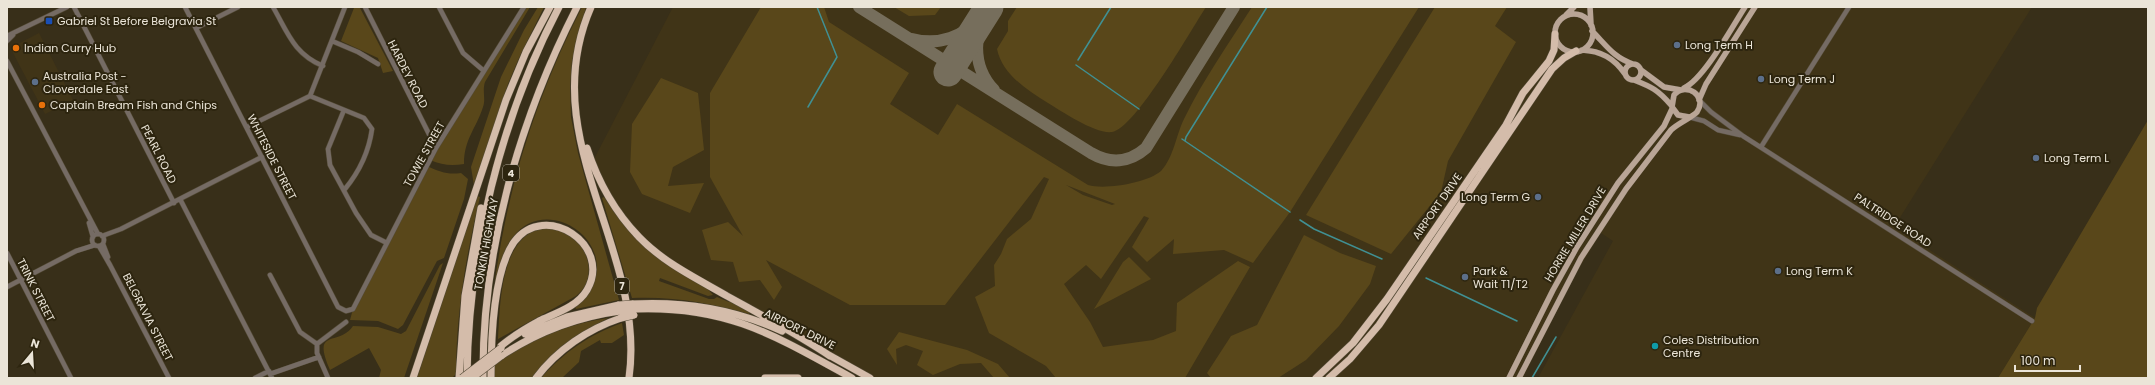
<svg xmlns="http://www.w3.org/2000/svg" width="2155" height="385" viewBox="0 0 2155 385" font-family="Poppins,sans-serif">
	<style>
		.built { fill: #403417 }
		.green { fill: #59471a; fill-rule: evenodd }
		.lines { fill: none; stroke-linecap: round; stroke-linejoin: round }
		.stream { stroke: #409093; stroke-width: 1.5 }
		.taxiway { stroke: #766e5c; stroke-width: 12 }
		.runway { stroke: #766e5c; stroke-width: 29 }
		.minor-casing { stroke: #554c38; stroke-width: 5.5 }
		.major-casing { stroke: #554c38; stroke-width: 6 }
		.highway-casing { stroke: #554c38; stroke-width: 8 }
		.minor { stroke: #756b64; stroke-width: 4.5 }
		.major { stroke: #b9a596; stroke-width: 5.5 }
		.highway { stroke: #d4bcaa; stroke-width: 7 }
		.highway-bridge-casing { stroke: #554c38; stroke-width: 8; stroke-linecap: butt }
		.highway-bridge { stroke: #d4bcaa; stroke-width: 7 }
		.transit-dot { fill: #1a4fb4; stroke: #2d250f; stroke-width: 1.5 }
		.service-dot { fill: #5c6f8a; stroke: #2d250f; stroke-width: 1.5 }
		.food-dot { fill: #e8710a; stroke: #2d250f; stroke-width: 1.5 }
		.culture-dot { fill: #0f9aa8; stroke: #2d250f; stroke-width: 1.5 }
		.labels { text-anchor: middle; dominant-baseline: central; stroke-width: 4; stroke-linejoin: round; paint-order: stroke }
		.shield { fill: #2d250f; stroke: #b2ab9c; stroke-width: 1 }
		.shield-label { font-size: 10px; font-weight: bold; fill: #ebe5d8 }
		.poi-label { font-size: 11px; fill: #ebe5d8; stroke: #2d250f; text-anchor: start }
		.street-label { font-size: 11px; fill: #ebe5d8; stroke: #2d250f }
	</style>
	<rect width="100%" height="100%" fill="#382f19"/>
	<path class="built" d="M673,7H2032L1894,227L2035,318L1998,378H1538L1613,241L1601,233L1575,275L1523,378H870L676,267L630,228L592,163Z
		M39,33L73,100L45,114L12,51L14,46Z"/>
	<path class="green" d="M524,7H530L485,82C482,91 486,99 483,107C476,129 464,139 464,164C451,166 442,165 430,160Z
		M538,7H544L519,58L508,84L474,186L471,167L501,77L524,30Z
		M582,7H586L572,61L570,87L571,117L578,153L619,300L576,309L575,307C637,255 551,187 513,237C503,249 501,266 497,280H495C509,181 537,95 582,7Z
		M761,7H824L829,22L909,73L890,104L938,135L957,104L1088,185C1105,190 1147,183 1161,171C1174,157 1176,135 1184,119C1203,80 1229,43 1252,7H1419L1290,212L1253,263L1224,250L1173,254L1174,239L1147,262L1132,247L1149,218L1144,216L1101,279L1086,265L1064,284L1090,322L1103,347L1153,340L1176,331L1177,303L1238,261L1250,267L1185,378H1056L1046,366L989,333L975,297L995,286L994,265L1001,254L1007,239L1031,219L1049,179L1044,177L945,305H850L766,260L782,287L774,300L760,280L739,282L733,262L711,260L702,230L728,222L743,236L710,177V93ZM1066,185L1115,204L1112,205L1083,195Z
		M894,7H941L935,15L909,16Z
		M1017,7H1206C1191,30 1135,129 1112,132C1095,134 1063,112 1048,103C1028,91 1002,74 997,49L1008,31V21Z
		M1435,7H1507L1495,26L1516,42L1448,161L1441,192L1391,254L1306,215Z
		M354,8H360L393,71L383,73L378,58L341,41Z
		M661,78L698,93L704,150L673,167L668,186L704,183L690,213L642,194L630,172L632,124Z
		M2148,120V378H1998L2035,318L2037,308Z
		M427,166C440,172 448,175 461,173L468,179L464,199L444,258L437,261L403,325L398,329L378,321L350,320L353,309Z
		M477,196L480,197C466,255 456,314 456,374L452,378H417Z
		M604,197L623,224L706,287L713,295L708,296L660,278L659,281L709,299H714L717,297L729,302L731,301L751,311L749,314C711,303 672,296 632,298L602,198Z
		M551,227C559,231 570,233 577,238C579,241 581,246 583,249C592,265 591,285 576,296L498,339C500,308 500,251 530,233C536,229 544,229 551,227Z
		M1304,235L1340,253L1376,266L1370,284L1339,326L1306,360L1278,378H1211L1207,373L1231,336L1257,325Z
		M1129,257L1151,279L1094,309L1123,262Z
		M443,263L404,378H379L381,370L369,348L330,370C311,327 339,347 353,326L378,327L401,334L406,331L440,265Z
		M608,318L586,331L532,378H494V365C528,340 567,324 608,318Z
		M622,323L624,335L612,343H601L600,340L581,351L579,362L562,378H541C564,352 589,335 622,323Z
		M899,332L967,350L998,364L1010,378H994L981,363L960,364L933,375L917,365L923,351L906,345L896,349L897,365L887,349Z"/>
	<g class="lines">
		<path class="stream" d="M1078,60L1111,7
			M1076,65L1139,109
			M808,107L837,57L817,7
			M1182,139L1290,212
			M1185,141L1186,137L1267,7
			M1300,220L1314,229L1382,259
			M1426,278L1517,321
			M1532,378L1556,337"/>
		<path class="taxiway" d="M859,7L1091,153C1110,164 1129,163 1146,148L1234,7
			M985,12C974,39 973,68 994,90
			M912,39C939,46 964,37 982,16"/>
		<path class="runway" d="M948,72L989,7"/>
		<g class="minor-casing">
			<path id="minor" d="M74,7L174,203
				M185,7L338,307L346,311L353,309L436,148L524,7
				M273,7C288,33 294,54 323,66
				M365,7L436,148
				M439,7L463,53L484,71
				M196,28L238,7
				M7,36L67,7
				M7,41L13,35
				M332,41L358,52L378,64
				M7,61L98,234
				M310,96L364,118L372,129C369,151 359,172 345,189
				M1700,101L1711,112L1743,136L2032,321
				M344,110L328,149L330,165L356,213L371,235L387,243
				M1689,117L1704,121L1718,130L1740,135
				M247,127L310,96L345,7
				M1761,147L1849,7
				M180,199L272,378
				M89,223L93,237
				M92 240a6 6 0 1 1 12 0a6 6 0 1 1-12 0Z
				M102,236L121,229L262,157
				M103,244L108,257
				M99,246L110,265L169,378
				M7,253L71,378
				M270,275L300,332L317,344
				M7,287L76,251L95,245
				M270,374L319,357
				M255,378L269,371
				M328,378L317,353V344L346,322"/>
		</g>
		<g class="major-casing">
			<path id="major" d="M1590,7L1591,25
				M1555 33a19 19 0 1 1 38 0a19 19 0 1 1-38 0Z
				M1566,15L1574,7
				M1592,31C1606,45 1614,58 1633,64
				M1582,50C1601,51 1614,58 1625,74
				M1625 72a8 8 0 1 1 16 0a8 8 0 1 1-16 0Z
				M1641,70L1664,87L1681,90
				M1634,80C1652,87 1658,90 1671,105
				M1684,88C1704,79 1732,27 1745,7
				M1699,100L1706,84L1755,7
				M1509,378L1553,290L1577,247L1618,183L1664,126L1672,109
				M1519,378L1581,258L1626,189L1671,130C1678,123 1693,117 1697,112C1708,96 1686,81 1674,95L1672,107L1678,115L1689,117"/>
		</g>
		<g class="highway-casing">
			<path id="highway" d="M591,7C533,140 647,249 629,378
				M587,148C598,182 614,211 639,237C664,263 696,278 727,296C762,315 797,334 830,356
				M632,304C685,301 734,309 782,331
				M633,309C726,305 774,335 852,378
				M525,334L567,317L619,305
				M827,354L870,378
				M501,356C537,332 577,317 620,311
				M413,378L506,100L526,52L550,7
				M459,378L465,296L481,208
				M467,378C468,252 500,119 559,7
				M483,378C482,249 519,121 577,7
				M491,378C491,342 493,272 514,242C545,200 613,245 587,290C577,307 556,313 539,321C526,328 513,336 501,346
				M536,378C557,350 588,329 621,318
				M765,378H798
				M1316,378L1353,343L1387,299L1506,125L1523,93L1549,61L1554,50L1555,34
				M1329,378L1350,359L1379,325L1552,69L1564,58L1576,51"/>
		</g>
		<use href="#minor" class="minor"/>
		<use href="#major" class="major"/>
		<use href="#highway" class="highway"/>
		<g class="highway-bridge-casing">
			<path id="highway-bridge" d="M619,305L632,304
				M620,311L633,309
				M621,318L634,315
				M462,378L501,348
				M472,378L501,356"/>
		</g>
		<use href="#highway-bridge" class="highway-bridge"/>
	</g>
	<rect class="transit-dot" x="45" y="17" width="8" height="8" rx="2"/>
	<g class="service-dot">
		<circle cx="1677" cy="45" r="4"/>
		<circle cx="1761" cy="79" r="4"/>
		<circle cx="35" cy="82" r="4"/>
		<circle cx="2036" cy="158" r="4"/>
		<circle cx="1538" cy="197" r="4"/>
		<circle cx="1778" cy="271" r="4"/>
		<circle cx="1465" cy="277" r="4"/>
	</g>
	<g class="food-dot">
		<circle cx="16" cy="48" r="4"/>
		<circle cx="42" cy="105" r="4"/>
	</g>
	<circle class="culture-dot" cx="1655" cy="346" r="4"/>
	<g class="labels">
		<g class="shield">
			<rect x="503" y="165" width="16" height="16" rx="3"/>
			<rect x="615" y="278" width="14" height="16" rx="3"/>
		</g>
		<g class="shield-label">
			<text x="511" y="173">4</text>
			<text x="622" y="286">7</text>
		</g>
		<g class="poi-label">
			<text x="57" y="21">Gabriel St Before Belgravia St</text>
			<text x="1685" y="45">Long Term H</text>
			<text x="24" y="48">Indian Curry Hub</text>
			<text x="43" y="76">Australia Post -<tspan x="43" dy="13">Cloverdale East</tspan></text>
			<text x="1769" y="79">Long Term J</text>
			<text x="50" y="105">Captain Bream Fish and Chips</text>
			<text x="2044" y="158">Long Term L</text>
			<text x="1530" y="197" text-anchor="end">Long Term G</text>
			<text x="1473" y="271">Park &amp;<tspan x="1473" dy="13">Wait T1/T2</tspan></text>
			<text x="1786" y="271">Long Term K</text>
			<text x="1663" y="340">Coles Distribution<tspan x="1663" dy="13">Centre</tspan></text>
		</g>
		<g class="street-label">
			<text transform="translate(408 74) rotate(63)">HARDEY ROAD</text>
			<text transform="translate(159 154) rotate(63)">PEARL ROAD</text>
			<text transform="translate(424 154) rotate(-61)">TOWIE STREET</text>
			<text transform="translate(272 157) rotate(63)">WHITESIDE STREET</text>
			<text transform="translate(1437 206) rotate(-55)">AIRPORT DRIVE</text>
			<text transform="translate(1893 220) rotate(33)">PALTRIDGE ROAD</text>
			<text transform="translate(1575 234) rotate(-59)">HORRIE MILLER DRIVE</text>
			<text transform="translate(486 244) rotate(-80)">TONKIN HIGHWAY</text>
			<text transform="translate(36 290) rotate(63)">TRINK STREET</text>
			<text transform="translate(148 317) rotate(63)">BELGRAVIA STREET</text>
			<text transform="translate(800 329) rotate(26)">AIRPORT DRIVE</text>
		</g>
	</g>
	<rect width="2155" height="385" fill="none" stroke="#ebe5d8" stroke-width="16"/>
	<g transform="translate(32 353) rotate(18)" stroke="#2d250f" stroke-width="3" paint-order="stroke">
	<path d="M0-3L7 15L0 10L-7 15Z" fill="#ebe5d8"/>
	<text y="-6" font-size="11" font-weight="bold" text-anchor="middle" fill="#ebe5d8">N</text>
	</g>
	<path d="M2015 365v6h65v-6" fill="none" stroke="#ebe5d8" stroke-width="2"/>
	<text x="2021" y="365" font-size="12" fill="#ebe5d8" stroke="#2d250f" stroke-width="3" paint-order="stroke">100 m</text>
</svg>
